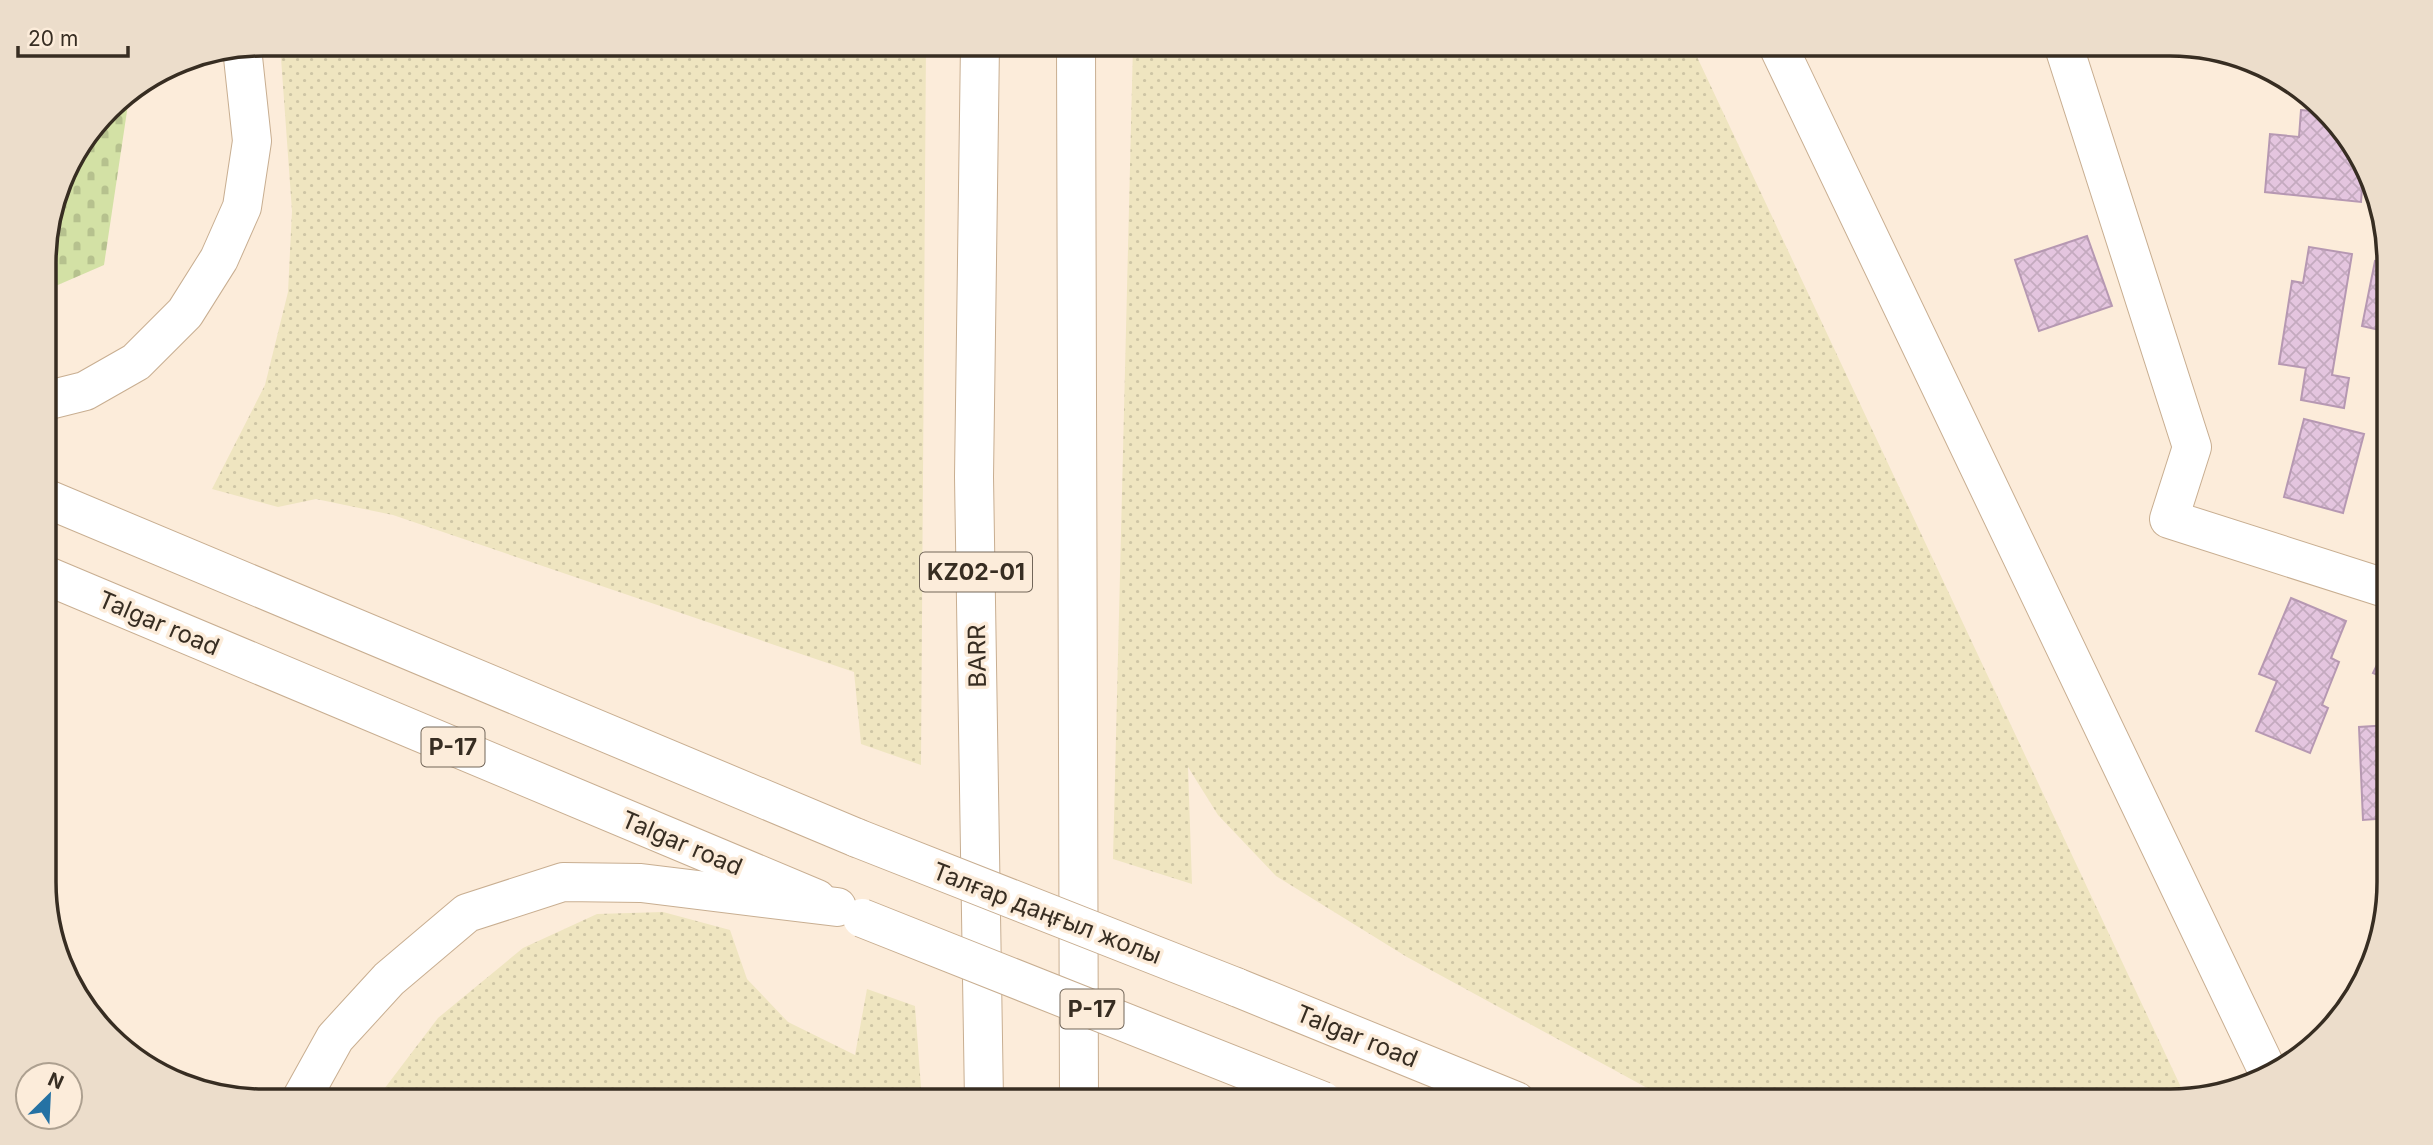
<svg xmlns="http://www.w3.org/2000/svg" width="2433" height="1145" viewBox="0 0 2433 1145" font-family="Inter,sans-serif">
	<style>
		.sand { fill: url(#sand-dots) }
		.cemetery { fill: url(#cemetery-stones) }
		.building { fill: url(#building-cross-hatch); stroke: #b698b2; stroke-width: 2 }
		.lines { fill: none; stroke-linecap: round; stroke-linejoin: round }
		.minor-casing { stroke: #c8ae91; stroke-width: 40 }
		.major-casing { stroke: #c8ae91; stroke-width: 40 }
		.highway-casing { stroke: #c8ae91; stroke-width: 40 }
		.minor { stroke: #fff; stroke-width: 38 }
		.major { stroke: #fff; stroke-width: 38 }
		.highway { stroke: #fff; stroke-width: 38 }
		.major-bridge-casing { stroke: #c8ae91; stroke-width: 40; stroke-linecap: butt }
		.major-bridge { stroke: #fff; stroke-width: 38 }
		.labels { text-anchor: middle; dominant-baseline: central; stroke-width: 7; stroke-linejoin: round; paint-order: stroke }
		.shield { fill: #fcecda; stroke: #726659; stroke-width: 2 }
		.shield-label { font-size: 23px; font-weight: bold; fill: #372d22 }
		.street-label { font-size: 24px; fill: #372d22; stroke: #fcecda }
		.rim { fill: none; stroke: #372d22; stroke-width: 3.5 }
	</style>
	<defs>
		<pattern id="sand-dots" width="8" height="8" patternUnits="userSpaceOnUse" patternTransform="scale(1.75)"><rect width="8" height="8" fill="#efe5c0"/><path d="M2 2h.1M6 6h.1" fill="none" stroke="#cec5a5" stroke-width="1.8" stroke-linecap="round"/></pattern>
		<pattern id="cemetery-stones" width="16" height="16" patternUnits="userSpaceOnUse" patternTransform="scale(1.75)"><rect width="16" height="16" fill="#d3e1a5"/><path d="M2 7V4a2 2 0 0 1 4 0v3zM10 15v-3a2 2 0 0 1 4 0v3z" fill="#b6c18e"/></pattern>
		<pattern id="building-cross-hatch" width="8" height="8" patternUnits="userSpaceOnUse" patternTransform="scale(1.75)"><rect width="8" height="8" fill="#e4c5df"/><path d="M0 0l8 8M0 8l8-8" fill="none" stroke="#c4aabf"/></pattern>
	</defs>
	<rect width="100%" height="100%" fill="#fcecda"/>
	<path class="sand" d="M280,44H926L921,765L861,744L854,672L393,515L316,499L278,507L212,489L265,385L288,292L292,211Z
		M1133,44H1691L2187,1100L1671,1101L1407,957L1276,876L1218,815L1188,767L1192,884L1113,859Z
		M663,912L730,930L747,979L788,1022L855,1055L867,989L915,1006L922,1101H375L438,1018L523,948L597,914Z
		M1106,1088L1136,1101H1106Z"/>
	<path class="cemetery" d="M130,91L104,265L44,291V248L66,166L118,98Z"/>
	<path class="building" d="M2301,110L2322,112L2344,130L2363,176L2361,202L2265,192L2270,134L2299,137Z
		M2087,236L2112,306L2039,331L2015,260Z
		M2309,247L2352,254L2332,375L2349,378L2344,408L2301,400L2306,368L2279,364L2292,281L2303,283Z
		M2375,261L2388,264V332L2362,326Z
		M2304,419L2364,434L2343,513L2284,497Z
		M2388,527V558L2380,555Z
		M2291,598L2346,621L2331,658L2339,662L2322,705L2328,708L2310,753L2256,731L2277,681L2259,674Z
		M2389,641V680L2373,673Z
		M2389,725V818L2363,820L2359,727Z"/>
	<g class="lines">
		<g class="minor-casing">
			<path id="minor" d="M2063,44L2192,447L2169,519L2388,589"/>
		</g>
		<g class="major-casing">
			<path id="major" d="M45,498L857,838
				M45,575L817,899
				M1236,987L1516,1101"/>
		</g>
		<g class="highway-casing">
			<path id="highway" d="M980,44L974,477L984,1101
				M1076,44L1079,1101
				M1777,44L2268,1072
				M45,401L85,391L136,362L185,313L219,259L242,207L252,141L242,48
				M300,1101L335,1038L389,979L467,913L563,882L641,883L837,907"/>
		</g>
		<use href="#minor" class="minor"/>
		<use href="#major" class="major"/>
		<use href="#highway" class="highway"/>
		<g class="major-bridge-casing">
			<path id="major-bridge" d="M857,838L1236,987
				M862,918L1323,1101"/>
		</g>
		<use href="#major-bridge" class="major-bridge"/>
	</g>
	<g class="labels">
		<g class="shield">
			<rect x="920" y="552.5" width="112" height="39" rx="5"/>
			<rect x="421.5" y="727.5" width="63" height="39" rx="5"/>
			<rect x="1060.5" y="989.5" width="63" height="39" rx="5"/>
		</g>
		<g class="shield-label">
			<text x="976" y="572">KZ02-01</text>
			<text x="453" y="747">P-17</text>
			<text x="1092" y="1009">P-17</text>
		</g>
		<g class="street-label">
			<text transform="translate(159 623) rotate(23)">Talgar road</text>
			<text transform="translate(977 656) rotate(-91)">BARR</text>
			<text transform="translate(682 843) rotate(23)">Talgar road</text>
			<text transform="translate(1047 913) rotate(21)">Талғар даңғыл жолы</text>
			<text transform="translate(1357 1036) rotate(22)">Talgar road</text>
		</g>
	</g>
	<path d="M0 0H2433V1145H0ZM263 56H2170A207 207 0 0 1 2377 263V882A207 207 0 0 1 2170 1089H263A207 207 0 0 1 56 882V263A207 207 0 0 1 263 56Z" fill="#ecddcb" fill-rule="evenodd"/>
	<path class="rim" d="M263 56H2170A207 207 0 0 1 2377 263V882A207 207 0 0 1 2170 1089H263A207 207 0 0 1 56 882V263A207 207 0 0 1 263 56Z"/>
	<g transform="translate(49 1096) rotate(24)"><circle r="33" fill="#fcecda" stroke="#ada090" stroke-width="2"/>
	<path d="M0-5L12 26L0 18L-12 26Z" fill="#2572a4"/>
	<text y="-10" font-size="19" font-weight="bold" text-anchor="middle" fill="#372d22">N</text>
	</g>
	<path d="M18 46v10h110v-10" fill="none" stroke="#372d22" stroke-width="3.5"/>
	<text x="28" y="46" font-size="21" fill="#372d22" stroke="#fcecda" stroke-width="5" paint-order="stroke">20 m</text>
</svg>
